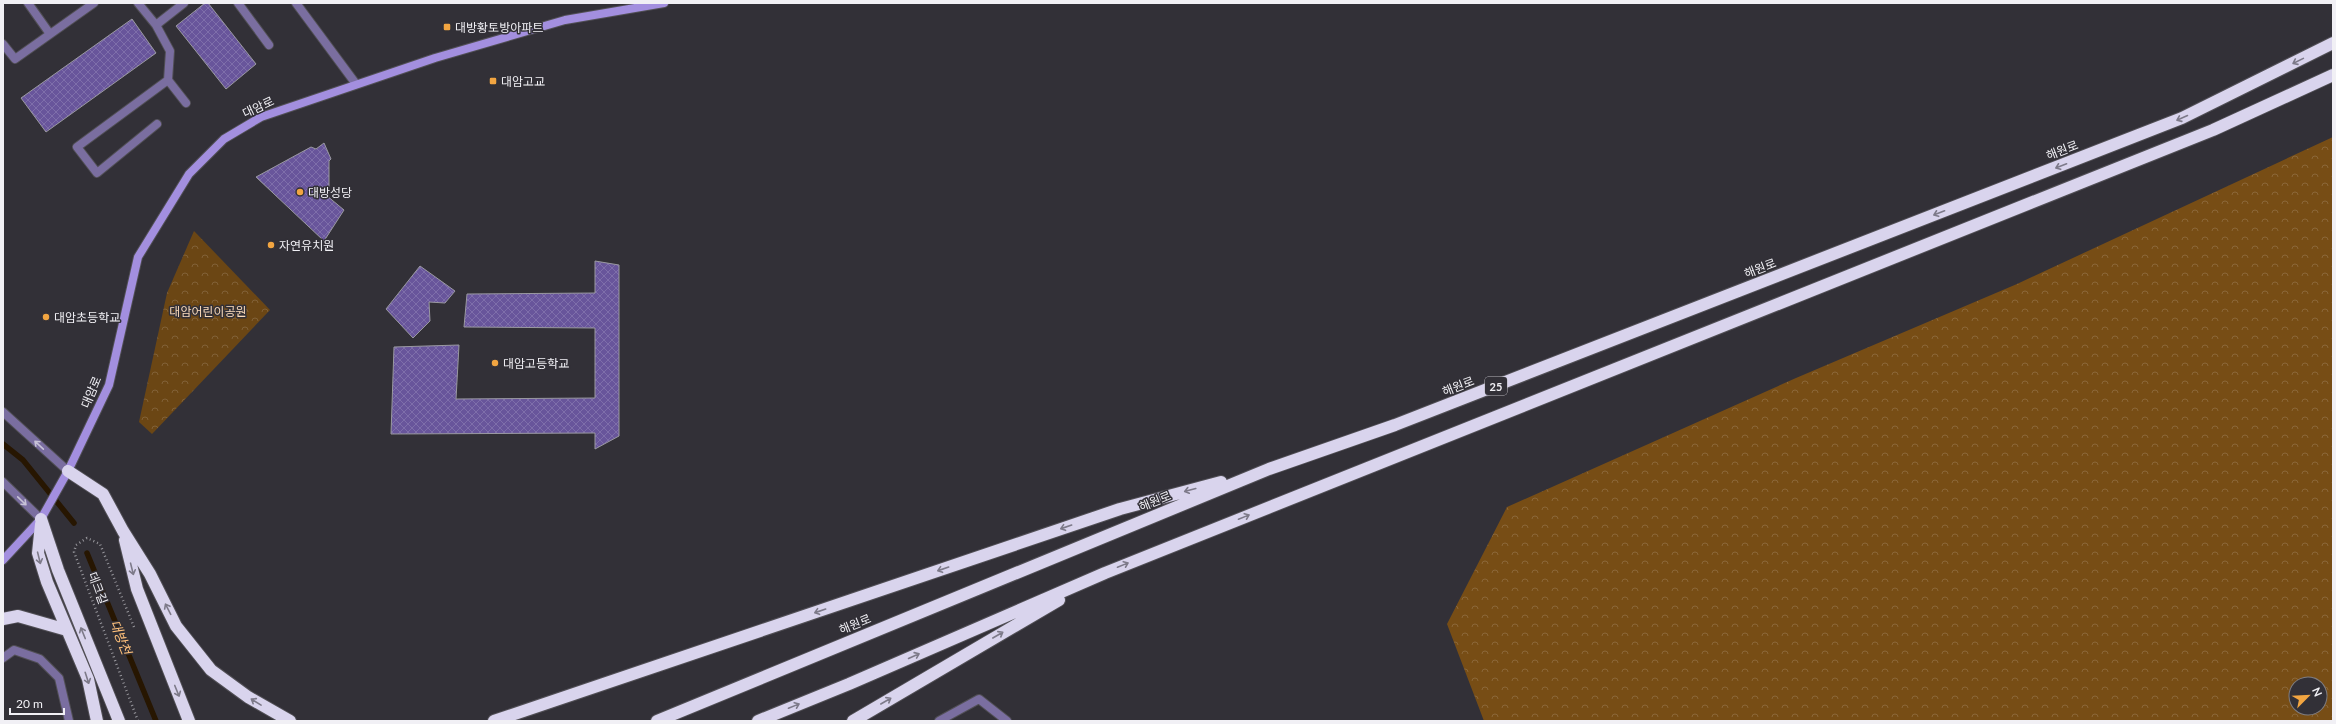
<svg xmlns="http://www.w3.org/2000/svg" width="2336" height="724" viewBox="0 0 2336 724" font-family="Lato,'Noto Sans KR',sans-serif">
	<style>
		.forest { fill: url(#forest-crowns); fill-rule: evenodd }
		.park { fill: url(#park-crowns) }
		.lines { fill: none; stroke-linecap: round; stroke-linejoin: round }
		.stream { stroke: #271601; stroke-width: 5.5 }
		.building { fill: url(#building-cross-hatch); stroke: #9a99a1 }
		.lane-casing { stroke: #514f55; stroke-width: 10 }
		.street-casing { stroke: #514f55; stroke-width: 10 }
		.secondary-casing { stroke: #514f55; stroke-width: 10 }
		.highway-casing { stroke: #514f55; stroke-width: 14 }
		.path { stroke: #96959b; stroke-width: 2.5; stroke-dasharray: 1 3; stroke-linecap: butt }
		.lane { stroke: #7a6ea0; stroke-width: 8 }
		.street { stroke: #7a6ea0; stroke-width: 8 }
		.secondary { stroke: #a38fdf; stroke-width: 8 }
		.highway { stroke: #d9d4ed; stroke-width: 12 }
		.oneway { stroke: #7d7a89 }
		.oneway2 { stroke: #c7c2d7 }
		.poi-dot { fill: #f2a541; stroke: #323037; stroke-width: 1.5 }
		.labels { text-anchor: middle; dominant-baseline: central; stroke-width: 3; stroke-linejoin: round; paint-order: stroke }
		.shield { fill: #323037; stroke: #b8b6bc; stroke-width: 1 }
		.shield-label { font-size: 11px; font-weight: bold; fill: #f1f0f5 }
		.poi-label { font-size: 12px; fill: #f1f0f5; stroke: #323037; text-anchor: start }
		.street-label { font-size: 12px; fill: #f1f0f5; stroke: #323037 }
		.park-label { font-size: 12px; fill: #fbdbba; stroke: #323037 }
		.water-label { font-size: 13px; font-style: italic; fill: #ffc17b; stroke: #323037 }
	</style>
	<defs>
		<pattern id="forest-crowns" width="20" height="18" patternUnits="userSpaceOnUse"><rect width="20" height="18" fill="#774d15"/><path d="M2 6a3 3 0 1 1 6 0M12 15a3 3 0 1 1 6 0" fill="none" stroke="#8b6738"/></pattern>
		<pattern id="park-crowns" width="20" height="18" patternUnits="userSpaceOnUse"><rect width="20" height="18" fill="#6b4614"/><path d="M2 6a3 3 0 1 1 6 0M12 15a3 3 0 1 1 6 0" fill="none" stroke="#816137"/></pattern>
		<pattern id="building-cross-hatch" width="8" height="8" patternUnits="userSpaceOnUse"><rect width="8" height="8" fill="#68559b"/><path d="M0 0l8 8M0 8l8-8" fill="none" stroke="#7e6eaa"/></pattern>
	</defs>
	<rect width="100%" height="100%" fill="#323037"/>
	<path class="forest" d="M2333,137V721H1484L1447,624L1507,507L1796,378L2017,284ZM2296,684H2320V708H2296Z"/>
	<path class="park" d="M194,231L270,310L152,434L139,422L167,293Z"/>
	<g class="lines">
		<path class="stream" d="M3,444L23,460L74,523
			M87,553L156,721"/>
	</g>
	<path class="building" d="M205,3H208L256,64L226,89L176,26Z
		M132,19L156,53L46,132L21,98Z
		M324,143L331,159L329,161V186L326,195L344,210L324,241L256,177L311,147L316,149Z
		M595,261L619,265V436L595,449V433L391,434L394,347L459,345L456,399L595,398V328L464,327L467,294L595,293Z
		M420,266L455,291L445,303L429,302L430,321L413,338L386,309Z"/>
	<g class="lines">
		<g class="lane-casing">
			<path id="lane" d="M939,721L979,699L1007,721"/>
		</g>
		<g class="street-casing">
			<path id="street" d="M28,3L50,34
				M138,3L156,25L170,51L168,80L186,103
				M238,3L269,45
				M296,3L356,84
				M156,25L184,3
				M3,44L15,59L94,3
				M157,124L97,173L77,147L168,80
				M3,412L68,471
				M3,482L41,519
				M3,658L14,650L40,659L59,678L69,721"/>
		</g>
		<g class="secondary-casing">
			<path id="secondary" d="M3,560L41,519L68,471L109,385L138,257L189,174L224,139L261,117L435,58L565,20L664,3"/>
		</g>
		<g class="highway-casing">
			<path id="highway" d="M68,471L103,494L123,531L150,574L176,626L211,670L248,697L290,721
				M41,519L58,570L119,721
				M41,524L38,553L47,582L88,679L97,721
				M125,540L137,589L189,721
				M3,619L18,616L67,630
				M494,721L1120,509L1221,482
				M657,721L1269,469L1395,425L2182,118L2333,43
				M758,721L849,684L1105,573L2213,130L2333,75
				M853,721L1059,600"/>
		</g>
		<path class="path" d="M134,627L100,544L87,538L76,545L74,552L138,721"/>
		<use href="#lane" class="lane"/>
		<use href="#street" class="street"/>
		<use href="#secondary" class="secondary"/>
		<use href="#highway" class="highway"/>
	</g>
	<defs><path id="oneway-shaft" d="M-6 0H5M1.5-3L5.5 0L1.5 3" fill="none" stroke-width="1.6" stroke-linecap="round" stroke-linejoin="round"/></defs>
	<g class="oneway">
		<use href="#oneway-shaft" transform="translate(2298 61) rotate(154)"/>
		<use href="#oneway-shaft" transform="translate(2182 118) rotate(156)"/>
		<use href="#oneway-shaft" transform="translate(2061 166) rotate(159)"/>
		<use href="#oneway-shaft" transform="translate(1939 213) rotate(159)"/>
		<use href="#oneway-shaft" transform="translate(1190 490) rotate(165)"/>
		<use href="#oneway-shaft" transform="translate(1244 517) rotate(-22)"/>
		<use href="#oneway-shaft" transform="translate(1066 527) rotate(161)"/>
		<use href="#oneway-shaft" transform="translate(39 558) rotate(76)"/>
		<use href="#oneway-shaft" transform="translate(1123 565) rotate(-22)"/>
		<use href="#oneway-shaft" transform="translate(132 569) rotate(76)"/>
		<use href="#oneway-shaft" transform="translate(943 569) rotate(161)"/>
		<use href="#oneway-shaft" transform="translate(168 609) rotate(-117)"/>
		<use href="#oneway-shaft" transform="translate(820 611) rotate(161)"/>
		<use href="#oneway-shaft" transform="translate(83 633) rotate(-112)"/>
		<use href="#oneway-shaft" transform="translate(998 635) rotate(-30)"/>
		<use href="#oneway-shaft" transform="translate(914 656) rotate(-24)"/>
		<use href="#oneway-shaft" transform="translate(87 678) rotate(72)"/>
		<use href="#oneway-shaft" transform="translate(177 691) rotate(68)"/>
		<use href="#oneway-shaft" transform="translate(886 701) rotate(-30)"/>
		<use href="#oneway-shaft" transform="translate(256 702) rotate(-148)"/>
		<use href="#oneway-shaft" transform="translate(794 706) rotate(-22)"/>
	</g>
	<g class="oneway2">
		<use href="#oneway-shaft" transform="translate(39 445) rotate(-137)"/>
		<use href="#oneway-shaft" transform="translate(22 501) rotate(44)"/>
	</g>
	<g class="poi-dot">
		<rect x="443" y="23" width="8" height="8" rx="2"/>
		<rect x="489" y="77" width="8" height="8" rx="2"/>
		<circle cx="300" cy="192" r="4"/>
		<circle cx="271" cy="245" r="4"/>
		<circle cx="46" cy="317" r="4"/>
		<circle cx="495" cy="363" r="4"/>
	</g>
	<g class="labels">
		<rect class="shield" x="1485" y="377" width="22" height="18" rx="3"/>
		<g class="shield-label">
			<text x="1496" y="386">25</text>
		</g>
		<g class="poi-label">
			<text x="455" y="27">대방황토방아파트</text>
			<text x="501" y="81">대암고교</text>
			<text x="308" y="192">대방성당</text>
			<text x="279" y="245">자연유치원</text>
			<text x="54" y="317">대암초등학교</text>
			<text x="503" y="363">대암고등학교</text>
		</g>
		<g class="street-label">
			<text transform="translate(258 107) rotate(-25)">대암로</text>
			<text transform="translate(2062 150) rotate(-21)">해원로</text>
			<text transform="translate(1760 268) rotate(-21)">해원로</text>
			<text transform="translate(1458 386) rotate(-21)">해원로</text>
			<text transform="translate(91 392) rotate(-67)">대암로</text>
			<text transform="translate(1155 501) rotate(-22)">해원로</text>
			<text transform="translate(98 588) rotate(70)">데크길</text>
			<text transform="translate(855 624) rotate(-22)">해원로</text>
		</g>
		<g class="park-label">
			<text x="208" y="311">대암어린이공원</text>
		</g>
		<g class="water-label">
			<text transform="translate(121 637) rotate(68)">대방천</text>
		</g>
	</g>
	<rect width="2336" height="724" fill="none" stroke="#f1f0f5" stroke-width="8"/>
	<g transform="translate(2308 696) rotate(66)"><circle r="19" fill="#323037" stroke="#7e7d83"/>
	<path d="M0-3L7 15L0 10L-7 15Z" fill="#f2a541"/>
	<text y="-6" font-size="11" font-weight="bold" text-anchor="middle" fill="#f1f0f5">N</text>
	</g>
	<path d="M10 708v6h54v-6" fill="none" stroke="#f1f0f5" stroke-width="2"/>
	<text x="16" y="708" font-size="12" fill="#f1f0f5" stroke="#323037" stroke-width="3" paint-order="stroke">20 m</text>
</svg>
